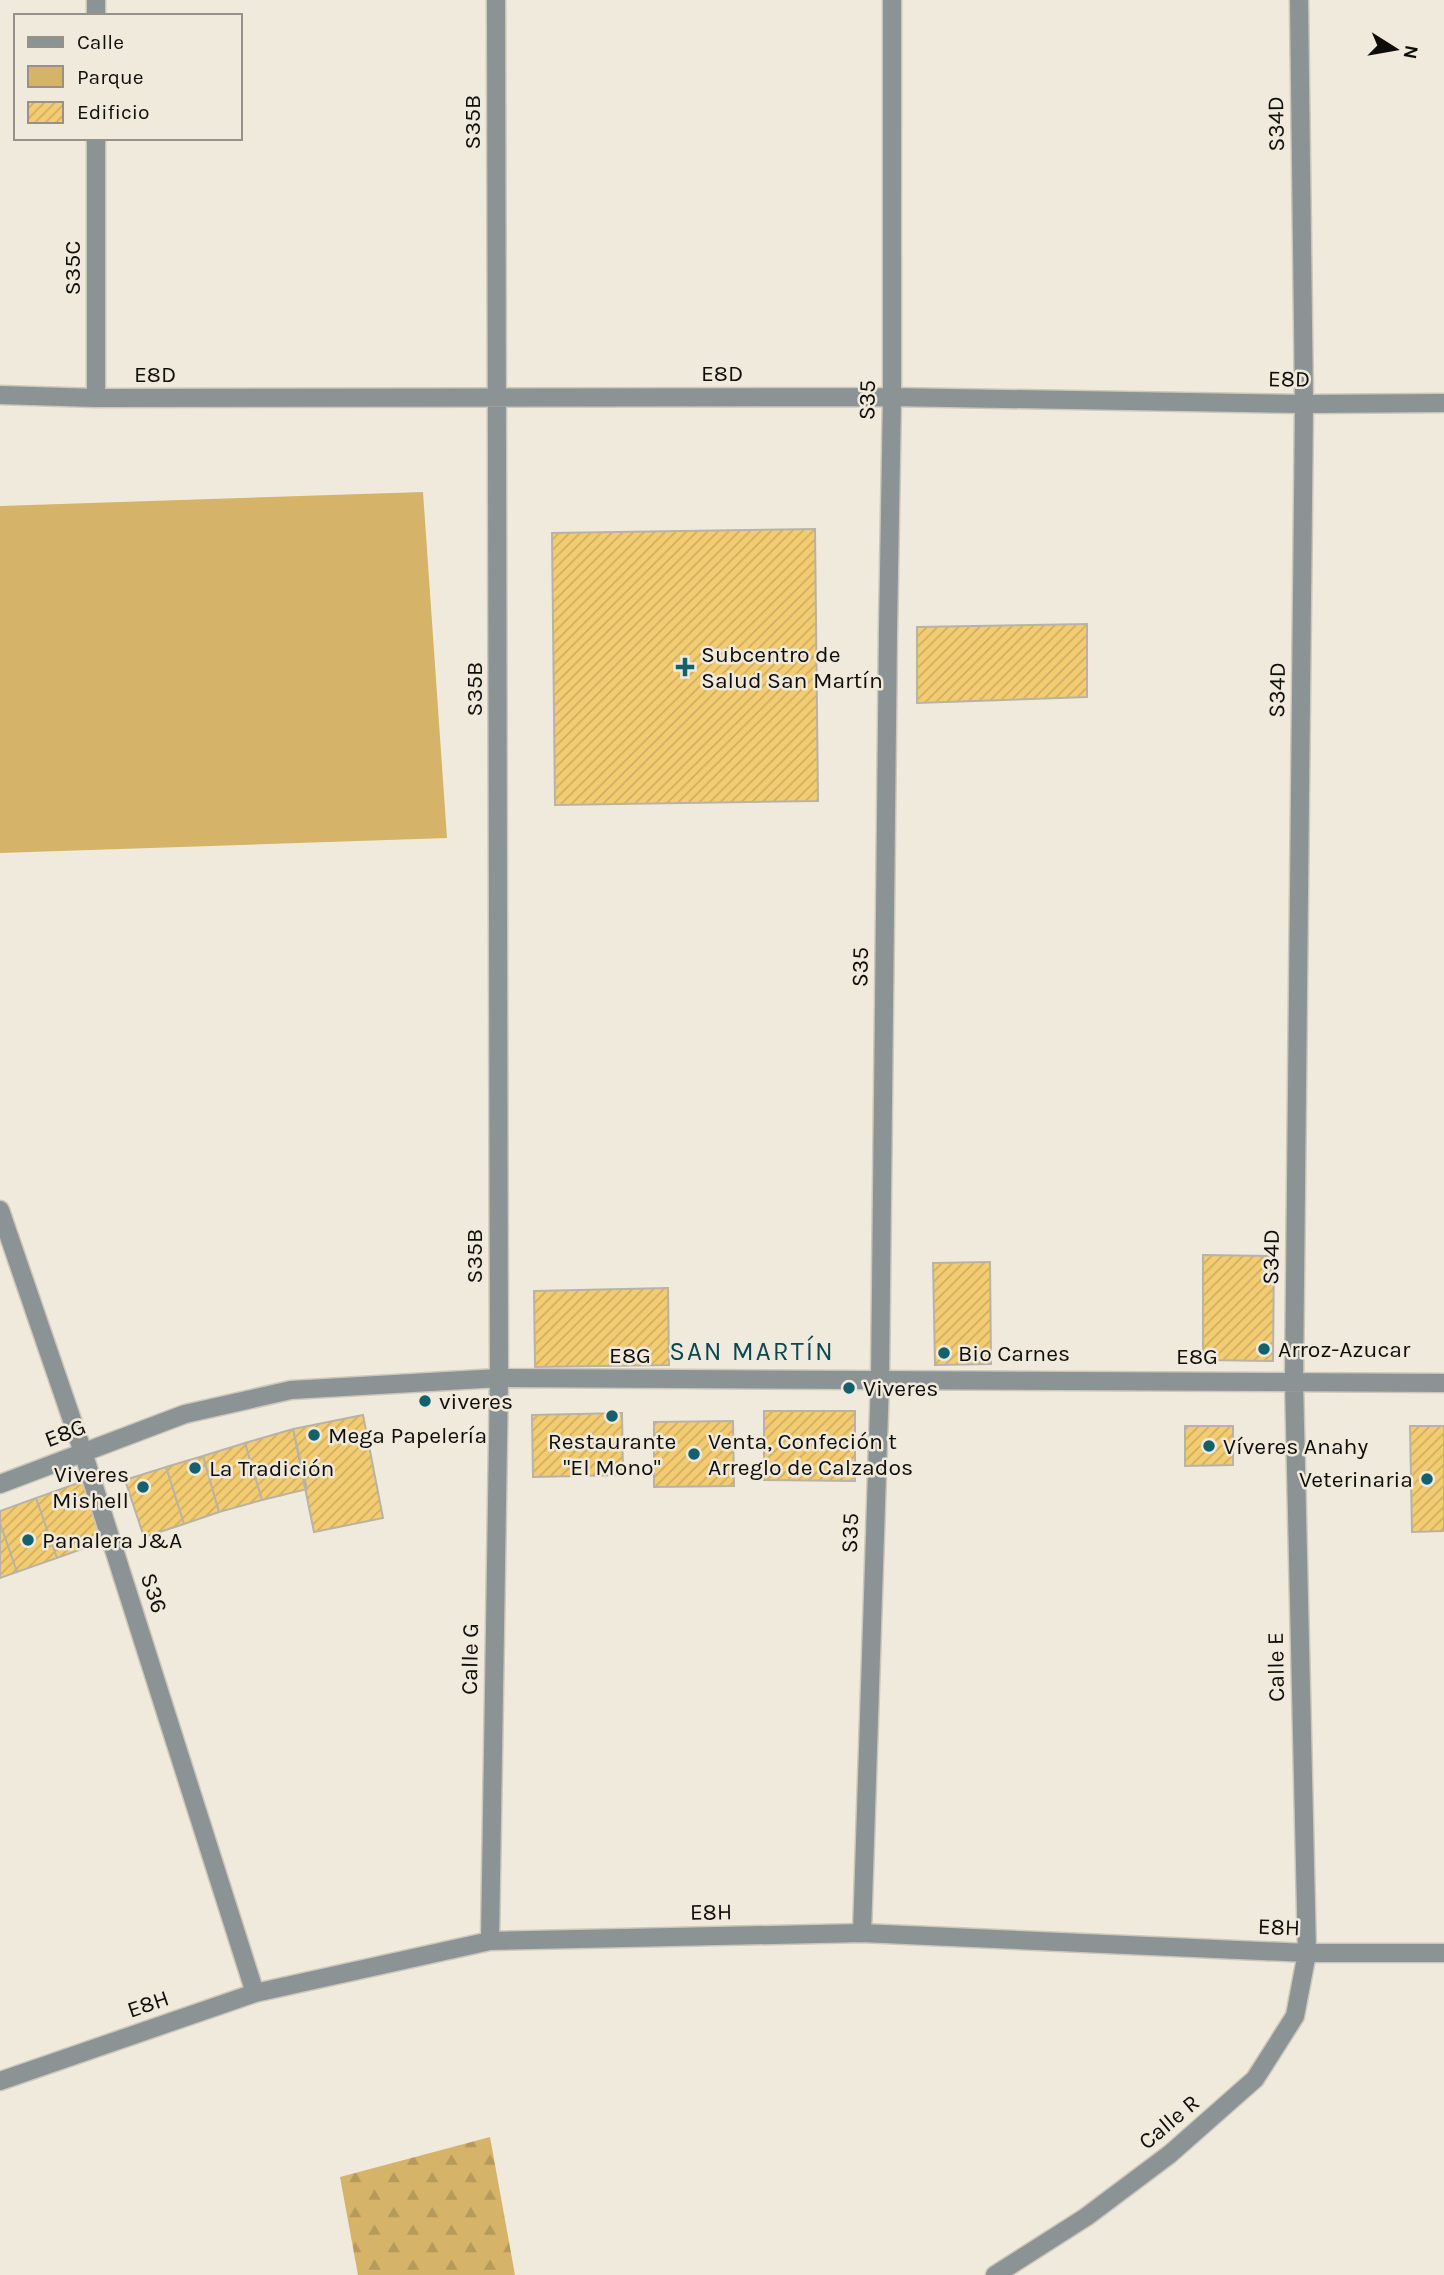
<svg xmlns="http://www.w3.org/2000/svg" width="1444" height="2275" viewBox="0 0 1444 2275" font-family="Karla,sans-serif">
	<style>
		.forest { fill: url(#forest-firs) }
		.park { fill: #d5b469 }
		.building { fill: url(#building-hatch); stroke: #b8b3a6; stroke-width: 2 }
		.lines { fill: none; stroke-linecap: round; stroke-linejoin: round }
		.minor-casing { stroke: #ccc7bb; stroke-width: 21 }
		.minor { stroke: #8c9394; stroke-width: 18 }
		.poi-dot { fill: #14606c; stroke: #f0eadd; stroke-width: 2.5 }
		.labels { text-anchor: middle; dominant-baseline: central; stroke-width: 5; stroke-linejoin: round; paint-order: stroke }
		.street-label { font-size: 23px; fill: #0f0d09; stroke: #f0eadd }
		.poi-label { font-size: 23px; fill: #0f0d09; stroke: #f0eadd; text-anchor: start }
		.quarter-label { font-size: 26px; letter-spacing: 2px; fill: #094851; stroke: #f0eadd }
	</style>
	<defs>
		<pattern id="forest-firs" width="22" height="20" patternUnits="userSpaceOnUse" patternTransform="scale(1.75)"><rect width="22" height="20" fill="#d5b469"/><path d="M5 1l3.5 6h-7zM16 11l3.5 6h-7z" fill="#b69a5a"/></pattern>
		<pattern id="building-hatch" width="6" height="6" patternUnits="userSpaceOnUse" patternTransform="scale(1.75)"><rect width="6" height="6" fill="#f3cc72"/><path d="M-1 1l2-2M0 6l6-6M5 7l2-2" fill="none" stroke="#cfae61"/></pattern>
	</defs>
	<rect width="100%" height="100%" fill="#f0eadd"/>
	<path class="forest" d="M490,2137L515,2275H358L340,2177Z"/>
	<path class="park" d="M423,492L447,838L0,853V506Z"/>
	<path class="building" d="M815,529L818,801L555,805L552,533Z
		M1087,624V697L917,703V627Z
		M1203,1255L1274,1256L1273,1361L1203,1360Z
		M990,1262L991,1364L935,1365L933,1263Z
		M668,1288L669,1365L535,1367L534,1291Z
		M764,1411H855V1481L764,1480Z
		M622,1413L623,1475L533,1477L532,1415Z
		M363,1415L383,1518L314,1532L293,1429Z
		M733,1421L734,1486L654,1487V1422Z
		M1185,1426H1233V1465L1185,1466Z
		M1410,1426H1444V1531L1412,1532Z
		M293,1429L307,1489L262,1500L245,1443Z
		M245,1443L262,1500L219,1512L203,1456Z
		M203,1456L219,1512L184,1524L166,1467Z
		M166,1467L184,1524L144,1537L125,1480Z
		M89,1479L110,1539L57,1558L36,1498Z
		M36,1498L57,1558L17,1572L0,1523V1511Z
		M0,1523L17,1572L0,1578Z"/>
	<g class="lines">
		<g class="minor-casing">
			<path id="minor" d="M96,0V16
				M96,138V398
				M0,395L96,398L892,397L1304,404L1444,403
				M0,1210L83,1452L255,1993
				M0,1484L185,1414L291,1390L499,1378L1444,1383
				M862,1933L880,1381L888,631L892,397V0
				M490,1941L499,1378L496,0
				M0,2081L255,1993L490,1941L862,1933L1307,1953H1444
				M995,2275L1086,2217L1170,2154L1255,2079L1295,2016L1307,1953L1294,1381L1304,404L1299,0"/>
		</g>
		<use href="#minor" class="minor"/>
	</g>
	<g class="poi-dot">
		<path d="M681.5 656.5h7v7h7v7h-7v7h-7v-7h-7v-7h7z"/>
		<circle cx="1264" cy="1349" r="7"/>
		<circle cx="944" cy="1353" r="7"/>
		<circle cx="849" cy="1388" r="7"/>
		<circle cx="425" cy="1401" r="7"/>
		<circle cx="612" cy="1416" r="7"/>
		<circle cx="314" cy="1435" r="7"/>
		<circle cx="1209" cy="1446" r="7"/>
		<circle cx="694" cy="1454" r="7"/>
		<circle cx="195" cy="1468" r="7"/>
		<circle cx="1427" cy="1479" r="7"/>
		<circle cx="143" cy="1487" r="7"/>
		<circle cx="28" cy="1540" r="7"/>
	</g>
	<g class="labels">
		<g class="street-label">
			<text transform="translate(472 122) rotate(-90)">S35B</text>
			<text transform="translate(1276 124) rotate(-91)">S34D</text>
			<text transform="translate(72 268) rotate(-90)">S35C</text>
			<text x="722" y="373">E8D</text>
			<text x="155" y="374">E8D</text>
			<text transform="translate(1289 379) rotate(1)">E8D</text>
			<text transform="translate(867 400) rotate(-89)">S35</text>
			<text transform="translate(474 689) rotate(-90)">S35B</text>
			<text transform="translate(1277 690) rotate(-89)">S34D</text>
			<text transform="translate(860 967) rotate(-89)">S35</text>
			<text transform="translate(474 1256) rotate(-90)">S35B</text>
			<text transform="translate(1271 1257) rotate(-89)">S34D</text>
			<text x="630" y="1355">E8G</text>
			<text x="1197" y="1356">E8G</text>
			<text transform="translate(65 1433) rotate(-21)">E8G</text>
			<text transform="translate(850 1533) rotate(-88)">S35</text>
			<text transform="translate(154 1593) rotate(72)">S36</text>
			<text transform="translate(470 1659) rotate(-89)">Calle G</text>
			<text transform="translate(1276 1667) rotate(-91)">Calle E</text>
			<text transform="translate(711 1912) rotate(-1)">E8H</text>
			<text transform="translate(1279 1927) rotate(2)">E8H</text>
			<text transform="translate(148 2004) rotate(-19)">E8H</text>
			<text transform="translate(1169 2122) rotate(-40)">Calle R</text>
		</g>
		<g class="poi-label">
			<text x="701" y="654">Subcentro de<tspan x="701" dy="26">Salud San Martín</tspan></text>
			<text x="1278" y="1349">Arroz-Azucar</text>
			<text x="958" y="1353">Bio Carnes</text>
			<text x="863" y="1388">Viveres</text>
			<text x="439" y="1401">viveres</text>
			<text x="328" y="1435">Mega Papelería</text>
			<text x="612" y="1441" text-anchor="middle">Restaurante<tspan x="612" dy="26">"El Mono"</tspan></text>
			<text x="708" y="1441">Venta, Confeción t<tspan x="708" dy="26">Arreglo de Calzados</tspan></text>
			<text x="1223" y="1446">Víveres Anahy</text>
			<text x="209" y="1468">La Tradición</text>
			<text x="129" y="1474" text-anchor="end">Viveres<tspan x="129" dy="26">Mishell</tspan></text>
			<text x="1413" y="1479" text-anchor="end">Veterinaria</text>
			<text x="42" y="1540">Panalera J&amp;A</text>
		</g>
		<g class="quarter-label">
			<text x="752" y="1351">SAN MARTÍN</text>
		</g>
	</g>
	<rect x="14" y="14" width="228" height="126" fill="#f0eadd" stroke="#969288" stroke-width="2"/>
	<rect x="28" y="37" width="35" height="10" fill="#8c9394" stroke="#969288" stroke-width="2"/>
	<text x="77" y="49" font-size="21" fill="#0f0d09">Calle</text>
	<rect x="28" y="66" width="35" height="21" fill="#d5b469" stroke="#969288" stroke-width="2"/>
	<text x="77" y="84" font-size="21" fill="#0f0d09">Parque</text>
	<rect x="28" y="102" width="35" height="21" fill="url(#building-hatch)" stroke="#969288" stroke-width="2"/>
	<text x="77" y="119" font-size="21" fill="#0f0d09">Edificio</text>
	<g transform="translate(1395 49) rotate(101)" stroke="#f0eadd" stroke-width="5" paint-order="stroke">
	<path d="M0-5L12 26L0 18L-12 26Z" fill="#0f0d09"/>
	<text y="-10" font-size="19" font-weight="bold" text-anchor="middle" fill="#0f0d09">N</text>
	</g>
</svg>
